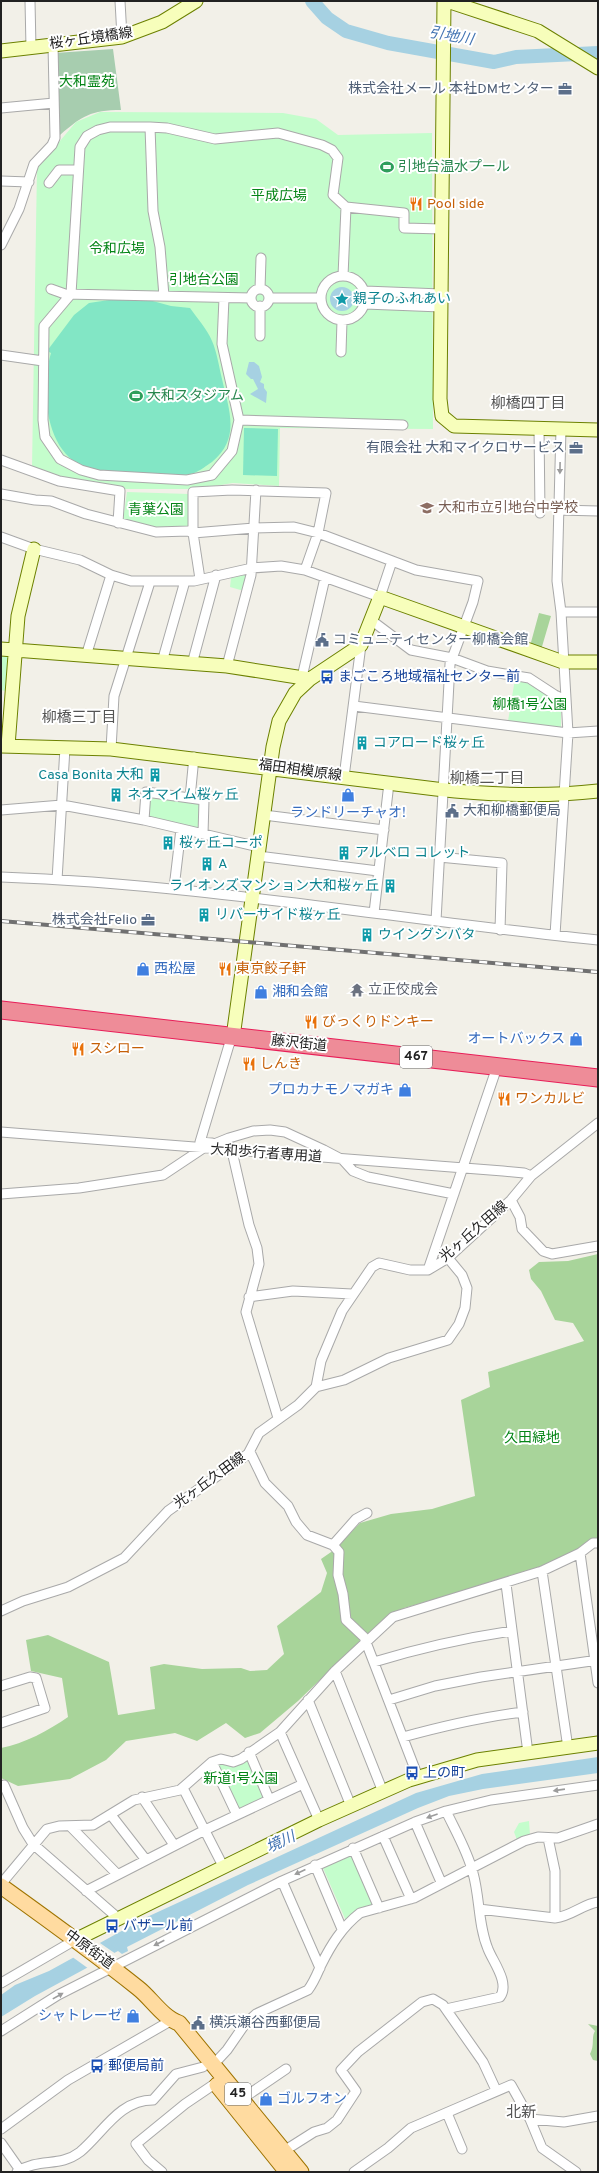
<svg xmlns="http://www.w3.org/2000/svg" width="599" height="2173" viewBox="0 0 599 2173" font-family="Overpass,'Noto Sans JP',sans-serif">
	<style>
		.forest { fill: #a8d49a }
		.cemetery { fill: #a7cdaf }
		.park { fill: #c4fdcc }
		.pitch { fill: #82e6c5 }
		.water { fill: #a6d1e2 }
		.pier { fill: #f2f0e8 }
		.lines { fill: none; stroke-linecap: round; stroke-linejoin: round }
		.river { stroke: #a6d1e2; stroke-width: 14 }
		.street-casing { stroke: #a9a9a9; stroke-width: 11 }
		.secondary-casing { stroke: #6c8100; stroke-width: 15 }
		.primary-casing { stroke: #9f7400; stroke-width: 17 }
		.highway-casing { stroke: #e81e58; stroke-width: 19 }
		.street { stroke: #fff; stroke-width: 9 }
		.secondary { stroke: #f7febb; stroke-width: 13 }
		.primary { stroke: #ffdba0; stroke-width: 15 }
		.highway { stroke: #ee8c98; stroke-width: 17 }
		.rail-casing { stroke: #707070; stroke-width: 4 }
		.rail { stroke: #fff; stroke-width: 2.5; stroke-dasharray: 8; stroke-linecap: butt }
		.oneway { fill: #9c9c9c }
		.labels { text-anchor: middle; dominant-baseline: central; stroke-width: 4; stroke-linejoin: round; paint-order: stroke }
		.shield { fill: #fff; stroke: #646464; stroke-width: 1 }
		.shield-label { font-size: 13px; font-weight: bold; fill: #222 }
		.street-label { font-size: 14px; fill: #222; stroke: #fff }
		.park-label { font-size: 14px; fill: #058517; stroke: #fff }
		.service-label { font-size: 14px; fill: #4e5e75; stroke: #fff; text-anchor: end }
		.leisure-label { font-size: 14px; fill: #27864d; stroke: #fff; text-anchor: start }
		.food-label { font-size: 14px; fill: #c56008; stroke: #fff; text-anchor: start }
		.culture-label { font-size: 14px; fill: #0d838f; stroke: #fff; text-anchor: start }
		.education-label { font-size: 14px; fill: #785e54; stroke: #fff; text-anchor: start }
		.transit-label { font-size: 14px; fill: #164399; stroke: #fff; text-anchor: start }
		.shop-label { font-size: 14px; fill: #366cbe; stroke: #fff; text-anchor: start }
		.worship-label { font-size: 14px; fill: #5b616d; stroke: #fff; text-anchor: start }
		.water-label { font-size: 15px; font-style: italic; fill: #4374b2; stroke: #fff }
		.neighbourhood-label { font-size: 15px; fill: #555; stroke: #fff }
	</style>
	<rect width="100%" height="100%" fill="#f2f0e8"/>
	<path class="forest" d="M539,613L551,616L541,650L530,646Z
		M598,1254V1545L547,1568L404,1608L355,1646L298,1701L260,1733L245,1738L226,1723L197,1741L175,1733L126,1741L106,1760L70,1779L18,1786L1,1778V1748C24,1744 49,1730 68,1717L62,1678L31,1671L26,1640L48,1635L109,1662L118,1715L155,1709L150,1667L164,1664L202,1669L241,1668L250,1671L267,1670L284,1654L277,1626L321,1592L327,1573L321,1559L334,1550L360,1523L391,1514L432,1509L475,1496L461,1400L490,1387L488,1372L584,1341L573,1323L555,1320L541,1291L531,1279L529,1270L539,1262L568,1261Z
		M588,2024L598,2026V2061L593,2060L590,2054C595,2045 591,2037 595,2031Z"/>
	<path class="cemetery" d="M113,49L121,110C91,110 82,116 60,135L55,53Z"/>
	<path class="park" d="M100,112L283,113L316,119L338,135L432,133L433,429L280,428L279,486L233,483L196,489H120L65,480L32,467L37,168L76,122Z
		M127,492L189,494L188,527L153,528L123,520Z
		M248,574L244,591L230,587L231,578Z
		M1,656L9,657L6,691L1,690Z
		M515,679L528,681L561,704V728L508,721Z
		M150,796L201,803L200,829L147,817Z
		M245,1759L250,1760L266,1797L239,1809L217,1766L219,1763Z
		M529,1821L530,1835L517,1840L514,1832L519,1823Z
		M354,1854L375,1904L346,1921L323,1868Z"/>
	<path class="pitch" d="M109,300H149L171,306L190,308C197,318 207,329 212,341C217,352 219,367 222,379C229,410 241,438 212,462C207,465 200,471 194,473C180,478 158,473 143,473C123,472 101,473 83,466C44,450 41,387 51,353L47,351L74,315L89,303Z
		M244,428L278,429L277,476L243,475Z"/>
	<path class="water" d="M330 299a12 12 0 1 1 24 0a12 12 0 1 1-24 0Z
		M249,362H254L259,366L262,377L260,382L264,384V388L267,392L266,403L250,394L258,389L253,379H251L246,374Z
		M598,1757V1773L483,1789L449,1796L418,1808L248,1885L127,1947L128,1951L122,1954L118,1951L35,1996L1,2017V1995L15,1985L49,1971L147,1917L416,1793L482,1774Z"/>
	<path class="pier" d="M97,1941L116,1954L89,1969L71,1956Z"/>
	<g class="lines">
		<path class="river" d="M312,1L327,18L346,31L388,43L494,62L516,57L598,53"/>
		<g class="street-casing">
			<path id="street" d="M30,1L31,48
				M120,1L122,37
				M1,108L54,103
				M150,127L153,211L160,247L164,296
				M1,181L29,182
				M49,183L59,170H77
				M1,245L19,209L34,164L52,145L55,138L53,45
				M321 298a22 22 0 1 1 44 0a22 22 0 1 1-44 0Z
				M343,276L346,207
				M51,289L65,294L251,298
				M260,289L261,258
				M251 298a9 9 0 1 1 18 0a9 9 0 1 1-18 0Z
				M365,291L441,294
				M224,298L222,344L239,420
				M269,298H321
				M365,304L441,307
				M260,336V306
				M341,352L342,321
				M1,355L43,361
				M403,425L239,420L232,451L212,475L187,480L99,475L81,470L60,459L45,437L43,420L44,326L71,294L80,147L87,136L98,130L110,127H150L167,128L215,139L278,133L322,145L332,150L338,158L333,195L346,207L404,213V228L442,229
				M539,428L540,513
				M1,460L59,481L120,491L118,523
				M1,494L35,500L51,501L86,514L156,532L188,531L193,533L254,528L294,527L318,533L416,570L478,581L473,602L450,664L436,921
				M559,510L598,511
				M1,537L34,549L80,560L111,575L131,581H194L252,568L281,566L305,570L380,597L392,561
				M200,579L193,533V492L232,490L326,493L318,533L305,570
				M561,612H598
				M371,620L411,650L452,658L487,671L529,678L555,695L566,700
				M86,656L111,575
				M162,662L185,581
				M192,664L216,575
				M227,666L251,575L256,490
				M302,677L325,578
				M354,706L568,733L598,731
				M111,749L114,696L150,582
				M344,777L361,645
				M190,798L194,757
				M1,810L62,805L144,820L259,847
				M264,815L384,830
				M144,820L146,792L204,800L203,834
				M258,856L378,871
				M439,857L502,863L500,930
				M1,877C201,884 399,920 598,940
				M57,880L65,748
				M174,888L181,829
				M374,913L389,783
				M555,935L568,733L561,612L557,581L561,429
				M1,1132L503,1171L524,1173L531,1176
				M212,1143L200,1142L229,1045L233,1037
				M231,1147L249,1225L257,1248L259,1264L246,1312L278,1418
				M1,1194L79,1188L163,1175L202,1149L229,1138L253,1131L270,1130L285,1132L324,1150L343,1160L353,1171L368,1177L454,1194
				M511,1200L520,1217L522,1229L543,1251L552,1254L598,1246
				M428,1270L497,1067
				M249,1297L293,1291L352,1294
				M316,1387L344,1380L389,1358L448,1340L459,1324L465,1308L467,1288L462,1275L448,1258
				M250,1452L265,1483L288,1506L296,1522L307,1535L333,1545L339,1552L338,1575L343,1594L346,1620L364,1637L418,1777
				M333,1545L356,1519L367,1513
				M580,1553L598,1683
				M542,1571L568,1748
				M506,1584L528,1753
				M1,1611L23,1601L68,1587L124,1558L168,1511L248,1454L259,1433L298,1405L316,1387L321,1361L342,1311L372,1267L379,1263L410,1270H428L448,1258L511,1200L531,1176L598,1123
				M374,1662C420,1648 465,1638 512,1631
				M335,1671L383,1792
				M1,1686L30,1677L36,1678L45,1708L1,1723
				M308,1700L351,1806
				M389,1700L435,1686L481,1677L598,1660
				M280,1732L319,1820
				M403,1737C443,1726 482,1717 523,1712
				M249,1752L269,1799
				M212,1762L237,1815
				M4,1785L23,1828L33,1844L119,1919
				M183,1788L223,1866
				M142,1797L174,1845
				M446,1811C455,1830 468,1852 473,1873C480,1898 478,1925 488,1949C493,1962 510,1983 500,1997L446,2009
				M111,1815L146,1860
				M415,1822L441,1882
				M71,1827L117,1874
				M383,1836L411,1899
				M548,1838L555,1871V1918
				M353,1848L379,1908
				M315,1865L342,1929
				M282,1881L320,1968
				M1,1884L47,1829L59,1826L93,1825L134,1800L180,1790L212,1762L221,1759L233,1762L241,1759L280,1732L335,1671L393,1617L542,1571L580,1553L593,1543H598
				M86,1891L205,1830L303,1784
				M479,1909L555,1918C572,1916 583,1904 598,1902
				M1,1983L75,1940
				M1,2031L58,1995L282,1881L415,1822L446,1811L491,1800L598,1785
				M213,2065L227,2050L245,2024L256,2014L308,1990C314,1982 317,1974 321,1965C331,1945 342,1927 360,1913L414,1898L524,1841L538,1837L558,1838L598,1824
				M242,2099L286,2069
				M447,2113L462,2149
				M530,2119L542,2148L576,2172
				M1,2129L68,2080L172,2020
				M1,2143L20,2170
				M284,2151L314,2132L327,2128L337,2120L356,2091L341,2070L358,2052L422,2002L433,1999L443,2005L483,2062L496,2090
				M17,2172C40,2157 59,2168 80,2152C103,2133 119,2100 153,2100L176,2074L203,2067
				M162,2172L148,2160L136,2144L185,2104L216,2083
				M354,2172L388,2148L411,2128L511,2085L530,2119L564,2122L598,2116"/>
		</g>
		<g class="secondary-casing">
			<path id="secondary" d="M444,1L440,399L442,416L454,426L598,430
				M447,1L538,31L598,68
				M1,51L122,37L162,22L196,1
				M1,649L227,666L310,679
				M1,746L111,749L436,789C490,795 545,797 598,791
				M8,746L18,616L34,549
				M233,1037L273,747L279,721L295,693L310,679L361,645L380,597L563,662H598
				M75,1940L319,1820L409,1780L477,1760L598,1743"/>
		</g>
		<g class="primary-casing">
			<path id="primary" d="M1,1886C47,1919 93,1952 138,1988C151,1998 163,2018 179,2023L301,2172
				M217,2085L287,2172"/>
		</g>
		<g class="highway-casing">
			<path id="highway" d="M1,1010L598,1078"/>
		</g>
		<use href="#street" class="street"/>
		<use href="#secondary" class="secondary"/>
		<use href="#primary" class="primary"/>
		<use href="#highway" class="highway"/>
		<g class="rail-casing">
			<path id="rail" d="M1,921L598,972"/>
		</g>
		<use href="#rail" class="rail"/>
	</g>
	<defs><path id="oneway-solid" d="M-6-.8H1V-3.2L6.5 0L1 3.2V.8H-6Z"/></defs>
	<g class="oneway">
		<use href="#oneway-solid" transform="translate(560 468) rotate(91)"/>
		<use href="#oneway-solid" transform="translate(559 1790) rotate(172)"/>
		<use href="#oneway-solid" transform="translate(432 1816) rotate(160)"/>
		<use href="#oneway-solid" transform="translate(300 1872) rotate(155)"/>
		<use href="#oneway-solid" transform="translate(159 1943) rotate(153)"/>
		<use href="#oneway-solid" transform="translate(58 1996) rotate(-29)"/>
	</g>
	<defs>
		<g id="office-bare" transform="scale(1.08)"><path d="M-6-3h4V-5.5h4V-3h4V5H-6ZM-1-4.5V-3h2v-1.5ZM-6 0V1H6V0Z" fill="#5c6f8a" stroke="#fff" stroke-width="2.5" paint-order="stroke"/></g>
		<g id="stadium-bare" transform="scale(1.08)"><path d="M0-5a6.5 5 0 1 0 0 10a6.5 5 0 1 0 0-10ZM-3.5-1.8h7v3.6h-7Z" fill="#2e9e5b" stroke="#fff" stroke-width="2.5" paint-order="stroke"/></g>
		<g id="restaurant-bare" transform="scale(1.08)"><path d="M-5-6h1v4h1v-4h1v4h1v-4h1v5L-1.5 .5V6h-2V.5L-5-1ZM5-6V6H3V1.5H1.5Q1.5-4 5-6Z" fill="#e8710a" stroke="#fff" stroke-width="2.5" paint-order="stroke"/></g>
		<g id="sight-bare" transform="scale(1.08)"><path d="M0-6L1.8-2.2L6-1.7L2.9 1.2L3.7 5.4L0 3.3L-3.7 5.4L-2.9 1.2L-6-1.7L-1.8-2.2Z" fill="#0f9aa8" stroke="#fff" stroke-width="2.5" paint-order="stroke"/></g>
		<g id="school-bare" transform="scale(1.08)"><path d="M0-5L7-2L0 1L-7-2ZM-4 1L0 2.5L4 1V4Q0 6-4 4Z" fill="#8d6e63" stroke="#fff" stroke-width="2.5" paint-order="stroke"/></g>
		<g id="civic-bare" transform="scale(1.08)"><path d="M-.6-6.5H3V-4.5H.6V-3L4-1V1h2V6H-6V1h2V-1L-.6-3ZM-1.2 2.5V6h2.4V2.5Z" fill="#5c6f8a" stroke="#fff" stroke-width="2.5" paint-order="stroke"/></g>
		<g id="bus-bare" transform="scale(1.08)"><path d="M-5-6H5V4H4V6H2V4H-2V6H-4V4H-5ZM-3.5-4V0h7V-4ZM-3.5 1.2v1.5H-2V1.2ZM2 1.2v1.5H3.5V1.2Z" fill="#1a4fb4" stroke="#fff" stroke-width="2.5" paint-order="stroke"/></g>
		<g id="building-bare" transform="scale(1.08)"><path d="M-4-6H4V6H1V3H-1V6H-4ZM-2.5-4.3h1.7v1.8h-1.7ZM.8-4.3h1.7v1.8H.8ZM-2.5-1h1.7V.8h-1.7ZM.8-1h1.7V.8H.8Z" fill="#0f9aa8" stroke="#fff" stroke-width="2.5" paint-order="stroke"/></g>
		<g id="shop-bare" transform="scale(1.08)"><path d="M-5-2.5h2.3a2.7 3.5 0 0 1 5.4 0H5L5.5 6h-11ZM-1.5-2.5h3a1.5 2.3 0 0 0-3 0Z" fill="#3f7fe0" stroke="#fff" stroke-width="2.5" paint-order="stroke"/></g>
		<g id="temple-bare" transform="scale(1.08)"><path d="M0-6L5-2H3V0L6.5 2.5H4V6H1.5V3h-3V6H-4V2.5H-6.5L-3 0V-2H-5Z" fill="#6b7280" stroke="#fff" stroke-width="2.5" paint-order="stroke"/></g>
	</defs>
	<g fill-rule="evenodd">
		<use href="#office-bare" x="565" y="89"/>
		<use href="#stadium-bare" x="387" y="167"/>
		<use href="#restaurant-bare" x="416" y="204"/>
		<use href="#sight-bare" x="342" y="299"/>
		<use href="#stadium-bare" x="136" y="396"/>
		<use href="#office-bare" x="576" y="448"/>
		<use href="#school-bare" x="427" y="508"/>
		<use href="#civic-bare" x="322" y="640"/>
		<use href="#bus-bare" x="327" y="677"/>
		<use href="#building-bare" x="362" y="743"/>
		<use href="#building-bare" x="155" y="775"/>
		<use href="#building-bare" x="116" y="795"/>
		<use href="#shop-bare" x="348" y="795"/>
		<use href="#civic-bare" x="452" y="811"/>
		<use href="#building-bare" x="168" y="843"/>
		<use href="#building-bare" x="344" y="853"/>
		<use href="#building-bare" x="207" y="864"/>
		<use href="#building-bare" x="390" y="886"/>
		<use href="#building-bare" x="204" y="915"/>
		<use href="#office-bare" x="148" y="920"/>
		<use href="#building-bare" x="367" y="935"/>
		<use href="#shop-bare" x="143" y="969"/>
		<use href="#restaurant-bare" x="225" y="969"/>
		<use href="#temple-bare" x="357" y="990"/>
		<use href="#shop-bare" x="261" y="992"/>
		<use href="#restaurant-bare" x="311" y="1022"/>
		<use href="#shop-bare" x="576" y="1039"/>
		<use href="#restaurant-bare" x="78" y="1049"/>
		<use href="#restaurant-bare" x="249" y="1064"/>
		<use href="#shop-bare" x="405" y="1090"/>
		<use href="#restaurant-bare" x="504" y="1099"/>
		<use href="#bus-bare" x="412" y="1773"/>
		<use href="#bus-bare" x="112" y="1926"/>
		<use href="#shop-bare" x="133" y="2016"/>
		<use href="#civic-bare" x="198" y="2023"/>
		<use href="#bus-bare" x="97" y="2066"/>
		<use href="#shop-bare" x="266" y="2099"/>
	</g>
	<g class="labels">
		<g class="shield">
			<rect x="400" y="1046" width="32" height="22" rx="3"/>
			<rect x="225" y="2083" width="26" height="22" rx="3"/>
		</g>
		<g class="shield-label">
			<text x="416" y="1057">467</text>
			<text x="238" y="2094">45</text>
		</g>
		<g class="street-label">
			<text transform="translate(91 39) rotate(-8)">桜ヶ丘境橋線</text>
			<text transform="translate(300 771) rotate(8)">福田相模原線</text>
			<text transform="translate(299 1044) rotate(6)">藤沢街道</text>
			<text transform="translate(266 1154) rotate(4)">大和歩行者専用道</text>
			<text transform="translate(474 1232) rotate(-41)">光ヶ丘久田線</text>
			<text transform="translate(210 1481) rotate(-36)">光ヶ丘久田線</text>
			<text transform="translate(89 1950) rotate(36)">中原街道</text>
		</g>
		<g class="park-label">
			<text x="87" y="82">大和霊苑</text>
			<text x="279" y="196">平成広場</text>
			<text x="117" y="249">令和広場</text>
			<text x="204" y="280">引地台公園</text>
			<text x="156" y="510">青葉公園</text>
			<text x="530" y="705">柳橋1号公園</text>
			<text x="532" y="1438">久田緑地</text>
			<text x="241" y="1779">新道1号公園</text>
		</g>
		<g class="service-label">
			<text x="554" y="89">株式会社メール 本社DMセンター</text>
			<text x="565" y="448">有限会社 大和マイクロサービス</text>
			<text x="333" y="640" text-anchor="start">コミュニティセンター柳橋会館</text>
			<text x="463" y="811" text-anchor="start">大和柳橋郵便局</text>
			<text x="137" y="920">株式会社Felio</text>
			<text x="209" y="2023" text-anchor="start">横浜瀬谷西郵便局</text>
		</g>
		<g class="leisure-label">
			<text x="398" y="167">引地台温水プール</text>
			<text x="147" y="396">大和スタジアム</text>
		</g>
		<g class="food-label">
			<text x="427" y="204">Pool side</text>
			<text x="236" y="969">東京餃子軒</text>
			<text x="322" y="1022">びっくりドンキー</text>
			<text x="89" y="1049">スシロー</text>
			<text x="260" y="1064">しんき</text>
			<text x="515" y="1099">ワンカルビ</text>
		</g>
		<g class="culture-label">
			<text x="353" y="299">親子のふれあい</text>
			<text x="373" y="743">コアロード桜ヶ丘</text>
			<text x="144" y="775" text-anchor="end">Casa Bonita 大和</text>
			<text x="127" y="795">ネオマイム桜ヶ丘</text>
			<text x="179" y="843">桜ヶ丘コーポ</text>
			<text x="355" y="853">アルベロ コレット</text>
			<text x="218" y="864">A</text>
			<text x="379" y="886" text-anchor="end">ライオンズマンション大和桜ヶ丘</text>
			<text x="215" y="915">リバーサイド桜ヶ丘</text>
			<text x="378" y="935">ウイングシバタ</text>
		</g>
		<g class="education-label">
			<text x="438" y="508">大和市立引地台中学校</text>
		</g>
		<g class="transit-label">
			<text x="338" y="677">まごころ地域福祉センター前</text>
			<text x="423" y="1773">上の町</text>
			<text x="123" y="1926">バザール前</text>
			<text x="108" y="2066">郵便局前</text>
		</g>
		<g class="shop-label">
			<text x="348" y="813" text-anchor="middle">ランドリーチャオ!</text>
			<text x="154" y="969">西松屋</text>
			<text x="272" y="992">湘和会館</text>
			<text x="565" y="1039" text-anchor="end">オートバックス</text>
			<text x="394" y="1090" text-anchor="end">プロカナモノマガキ</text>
			<text x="122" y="2016" text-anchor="end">シャトレーゼ</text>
			<text x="277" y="2099">ゴルフオン</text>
		</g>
		<g class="worship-label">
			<text x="368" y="990">立正佼成会</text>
		</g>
		<g class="water-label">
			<text transform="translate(451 37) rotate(10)">引地川</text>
			<text transform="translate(281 1843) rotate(-25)">境川</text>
		</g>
		<g class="neighbourhood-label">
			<text x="528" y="404">柳橋四丁目</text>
			<text x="79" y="718">柳橋三丁目</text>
			<text x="487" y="779">柳橋二丁目</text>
			<text x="521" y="2113">北新</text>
		</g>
	</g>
	<rect width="599" height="2173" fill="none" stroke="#222222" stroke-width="4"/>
</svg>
